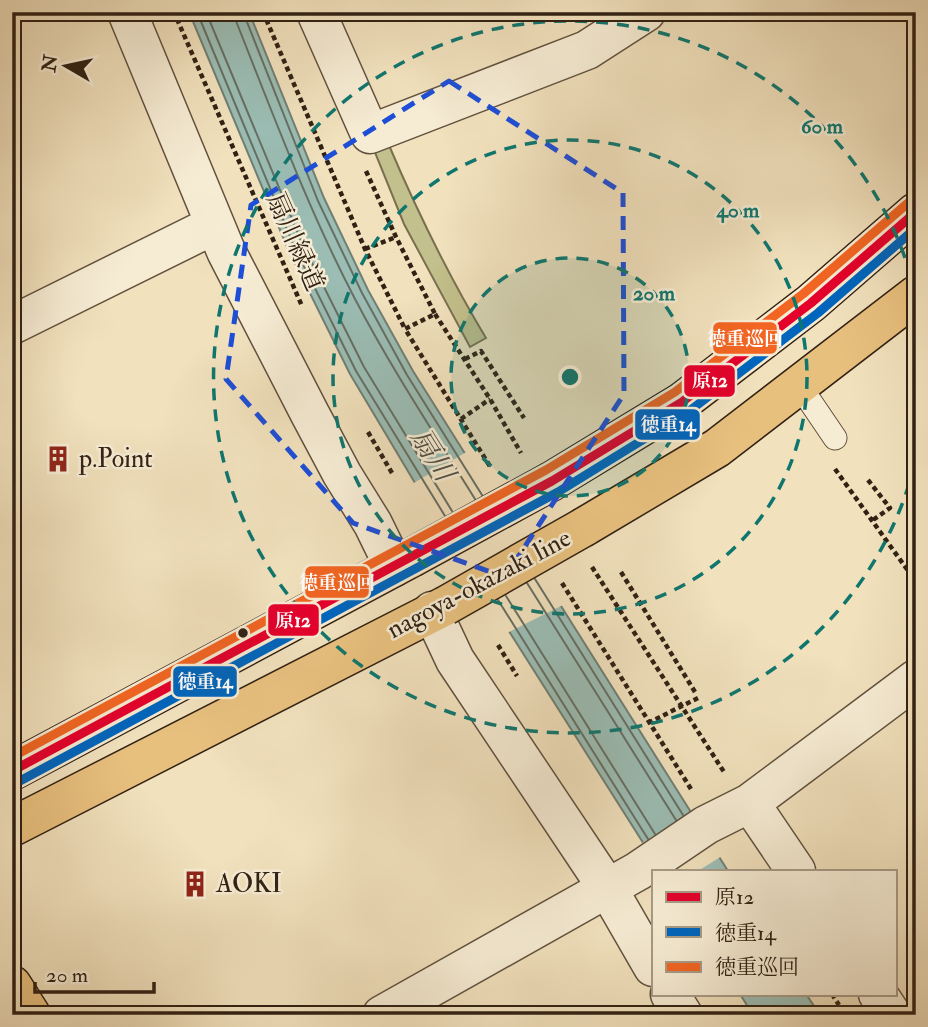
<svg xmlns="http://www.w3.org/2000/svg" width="928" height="1027" viewBox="0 0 928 1027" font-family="'IM FELL Double Pica','Noto Serif JP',serif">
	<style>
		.green { fill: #c2c08c; stroke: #7a7050; stroke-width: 2 }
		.water { fill: #9bbdb4; stroke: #717f74; stroke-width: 2 }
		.pier { fill: #f1e1bd }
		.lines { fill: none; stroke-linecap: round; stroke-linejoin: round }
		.shore { stroke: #666f64; stroke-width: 2 }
		.service-casing { stroke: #61513e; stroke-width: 25 }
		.minor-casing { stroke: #61513e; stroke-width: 41 }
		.primary-casing { stroke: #312114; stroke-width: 41 }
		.path { stroke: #312114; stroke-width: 4.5; stroke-dasharray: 5 3.5; stroke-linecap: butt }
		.service { stroke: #f6ecd4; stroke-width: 23 }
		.minor { stroke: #f6ecd4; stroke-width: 38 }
		.primary { stroke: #e8c07e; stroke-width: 38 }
		.primary-bridge-casing { stroke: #312114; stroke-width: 41; stroke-linecap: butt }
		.primary-bridge { stroke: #e8c07e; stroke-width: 38 }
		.bus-1-casing { stroke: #f6ecd4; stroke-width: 14 }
		.bus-2-casing { stroke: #f6ecd4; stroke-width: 14 }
		.bus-3-casing { stroke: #f6ecd4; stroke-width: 14 }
		.bus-1 { stroke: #e4002b; stroke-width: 9 }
		.bus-2 { stroke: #0065bd; stroke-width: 9 }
		.bus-3 { stroke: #f26522; stroke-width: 9 }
		.marked { fill: none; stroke: #1d4ed8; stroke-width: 5; stroke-dasharray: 14 9; stroke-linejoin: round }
		.ring { fill: none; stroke: #0f766e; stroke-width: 3.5; stroke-dasharray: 12 9 }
		.bus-dot { fill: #312114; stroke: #f6ecd4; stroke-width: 2.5 }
		.labels { text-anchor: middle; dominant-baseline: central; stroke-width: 5; stroke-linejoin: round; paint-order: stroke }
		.street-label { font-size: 26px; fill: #312114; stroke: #f6ecd4 }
		.poi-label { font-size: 26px; fill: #312114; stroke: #f6ecd4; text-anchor: start }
		.water-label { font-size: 28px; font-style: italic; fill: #515044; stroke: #f6ecd4 }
		.centre { fill: #0f766e; stroke: #f6ecd4; stroke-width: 3.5 }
		.ring-label { font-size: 21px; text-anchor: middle; font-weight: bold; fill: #0f766e; stroke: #f6ecd4; stroke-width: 5; stroke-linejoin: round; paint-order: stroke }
		.line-badge { stroke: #f6ecd4; stroke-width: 2.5 }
		.badge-label { font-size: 19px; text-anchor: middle; font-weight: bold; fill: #fff }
	</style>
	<rect width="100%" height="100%" fill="#f1e1bd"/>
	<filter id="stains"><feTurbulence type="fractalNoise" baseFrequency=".00286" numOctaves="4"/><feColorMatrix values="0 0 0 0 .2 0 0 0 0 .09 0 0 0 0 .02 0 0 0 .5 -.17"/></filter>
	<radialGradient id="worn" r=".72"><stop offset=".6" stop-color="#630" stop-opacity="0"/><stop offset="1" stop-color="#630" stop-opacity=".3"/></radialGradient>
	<path class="green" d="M388,143C417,211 448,275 486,338L470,347L404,224L374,150Z"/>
	<path class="water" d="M189,12H249L324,198L368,290L413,371L728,871H661L415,483L350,374L288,249Z
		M740,994H806L820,1015H753Z"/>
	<path class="pier" d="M468,451L563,605L507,633L412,484Z
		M692,812L722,856L698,871H656L639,845Z"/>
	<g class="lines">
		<path class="shore" d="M197,12L294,246L356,371L445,516
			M206,12L302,243L364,367L452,511
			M235,12L236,21C273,114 308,209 355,299C391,368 434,433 475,499
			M243,12L318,201L362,293L407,375L482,495
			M535,579L683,815
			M527,583L676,820
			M506,596L655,834
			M498,600L648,839"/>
		<g class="service-casing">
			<path id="service" d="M799,385L835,438"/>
		</g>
		<g class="minor-casing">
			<path id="minor" d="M127,12L226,251L310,414L342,474L373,524L394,567
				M316,12L370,134L587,50L646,12
				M12,325L214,225
				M432,611L455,660L608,889L653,967
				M750,803L796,871
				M670,994L683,1015
				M878,994L892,1015
				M382,1015L638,871L706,825L750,803L916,679"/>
		</g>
		<g class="primary-casing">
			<path id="primary" d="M552,481L682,402L811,303L916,212
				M584,527L717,448L916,295
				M12,771L411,558
				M12,827L445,606
				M12,985L31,1015"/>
		</g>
		<path class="path" d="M263,12L365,249L405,329
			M177,19L302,306
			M366,171L396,237L435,314L405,329L491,468
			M365,249L396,237
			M435,314L490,399L521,453
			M465,359L481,351L524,418
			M461,419L490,399
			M368,432L392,473
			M835,469L914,579
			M868,480L890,508L873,520
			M592,567L724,772
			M621,572L695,692
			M562,583L691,789
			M498,645L517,676
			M648,723L698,698
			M832,994L839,1005
			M723,1006L729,1015"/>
		<use href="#service" class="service"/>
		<use href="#minor" class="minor"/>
		<use href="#primary" class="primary"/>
		<g class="primary-bridge-casing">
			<path id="primary-bridge" d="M411,558L552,481
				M445,606L584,527"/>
		</g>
		<use href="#primary-bridge" class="primary-bridge"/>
		<g class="bus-1-casing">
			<path id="bus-1" d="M12,771L552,481L682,402L811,303L916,212"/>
		</g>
		<g class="bus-2-casing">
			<path id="bus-2" d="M18,782L558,492L688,412L818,313L916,228"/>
		</g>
		<g class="bus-3-casing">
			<path id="bus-3" d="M12,757L546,470L675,392L803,294L908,203"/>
		</g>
		<use href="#bus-1" class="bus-1"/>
		<use href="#bus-2" class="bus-2"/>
		<use href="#bus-3" class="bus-3"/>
	</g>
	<path class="marked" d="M449,81L623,193L624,394L505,577L353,523L226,379L251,205Z"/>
	<circle cx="570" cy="377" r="119" fill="#0f766e" fill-opacity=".12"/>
	<g class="ring">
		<circle cx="570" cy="377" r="119"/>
		<circle cx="570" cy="377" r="237"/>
		<path d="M915 463A356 356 0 1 1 915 291"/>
	</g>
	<defs>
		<g id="building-bare" transform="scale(2.1)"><path d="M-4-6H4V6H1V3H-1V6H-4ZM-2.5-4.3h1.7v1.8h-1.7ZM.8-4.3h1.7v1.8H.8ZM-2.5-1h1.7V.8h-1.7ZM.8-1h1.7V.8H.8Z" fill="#8f2418" stroke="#f6ecd4" stroke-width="2.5" paint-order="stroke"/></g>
	</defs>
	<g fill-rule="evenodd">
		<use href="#building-bare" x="58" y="459"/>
		<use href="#building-bare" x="195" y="884"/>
	</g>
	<circle class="bus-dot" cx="243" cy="633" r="6"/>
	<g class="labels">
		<g class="street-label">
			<text transform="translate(295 242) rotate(66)">扇川緑道</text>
			<text transform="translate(479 584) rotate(-28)">nagoya-okazaki line</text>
		</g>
		<g class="poi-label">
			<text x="79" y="459">p.Point</text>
			<text x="216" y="884">AOKI</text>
		</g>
		<g class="water-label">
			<text transform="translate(432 455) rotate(58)">扇川</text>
		</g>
	</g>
	<circle cx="570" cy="377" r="10" class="centre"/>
	<g class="ring-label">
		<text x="822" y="133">60 m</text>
		<text x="738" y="217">40 m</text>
		<text x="654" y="300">20 m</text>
	</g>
	<g class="line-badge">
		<rect x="712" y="321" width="66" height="34" rx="7" fill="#f26522"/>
		<rect x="683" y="364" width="53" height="34" rx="7" fill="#e4002b"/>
		<rect x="634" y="408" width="67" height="33" rx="7" fill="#0065bd"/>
		<rect x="304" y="565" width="66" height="34" rx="7" fill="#f26522"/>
		<rect x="267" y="603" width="53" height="34" rx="7" fill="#e4002b"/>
		<rect x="172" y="665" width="66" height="33" rx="7" fill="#0065bd"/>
	</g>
	<g class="badge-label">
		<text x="745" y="345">徳重巡回</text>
		<text x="710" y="387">原12</text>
		<text x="668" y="431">徳重14</text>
		<text x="337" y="589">徳重巡回</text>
		<text x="293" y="627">原12</text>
		<text x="205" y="688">徳重14</text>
	</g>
	<rect width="928" height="1027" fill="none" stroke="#f1e1bd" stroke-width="42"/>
	<rect x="14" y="14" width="900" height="999" fill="none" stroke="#312114" stroke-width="3.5"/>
	<rect x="21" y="21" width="886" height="985" fill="none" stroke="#312114" stroke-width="2"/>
	<rect x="652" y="870" width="245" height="126" fill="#f6ecd4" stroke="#a79b87" stroke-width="2"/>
	<rect x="666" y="892" width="35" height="10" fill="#e4002b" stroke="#a79b87" stroke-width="2"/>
	<text x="715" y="904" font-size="21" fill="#312114">原12</text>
	<rect x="666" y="927" width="35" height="10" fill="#0065bd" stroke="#a79b87" stroke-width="2"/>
	<text x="715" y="940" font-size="21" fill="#312114">徳重14</text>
	<rect x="666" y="962" width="35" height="10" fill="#f26522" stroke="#a79b87" stroke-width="2"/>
	<text x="715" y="974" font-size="21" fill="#312114">徳重巡回</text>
	<g transform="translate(66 66) rotate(279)" stroke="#f6ecd4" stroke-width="5" paint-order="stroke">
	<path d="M0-5L12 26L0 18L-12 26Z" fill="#312114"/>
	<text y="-10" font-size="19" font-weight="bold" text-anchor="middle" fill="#312114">N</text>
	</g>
	<path d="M35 982v10h119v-10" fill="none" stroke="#312114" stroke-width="3.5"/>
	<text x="46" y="982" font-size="21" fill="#312114" stroke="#f6ecd4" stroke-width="5" paint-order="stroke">20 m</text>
	<rect width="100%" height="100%" filter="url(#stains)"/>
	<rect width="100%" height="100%" fill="url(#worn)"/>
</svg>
